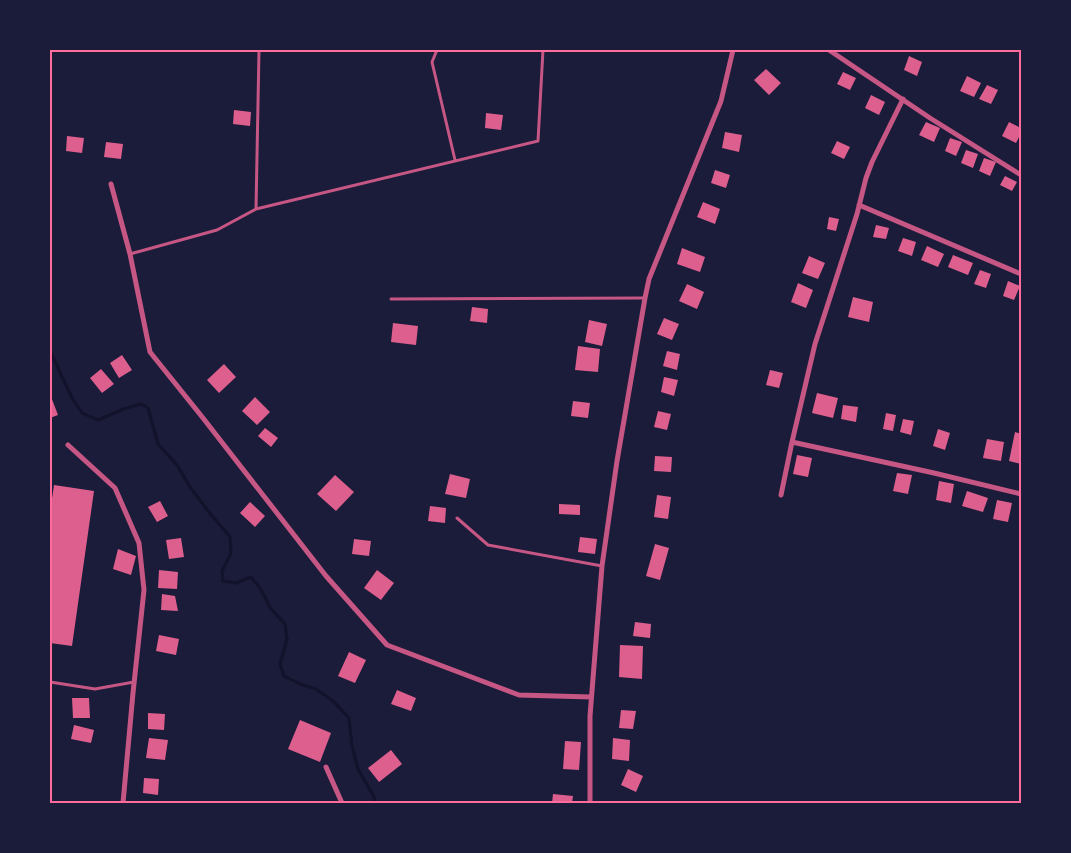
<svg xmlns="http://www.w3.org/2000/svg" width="1071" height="853" viewBox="0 0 1071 853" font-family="'Open Sans',sans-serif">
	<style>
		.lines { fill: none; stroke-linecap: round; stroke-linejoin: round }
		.stream { stroke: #12122b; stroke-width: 3 }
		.building { fill: #dd5f8e }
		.service { stroke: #c65784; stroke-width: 3 }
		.minor { stroke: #c65784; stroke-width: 5 }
		.neatline { fill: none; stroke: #ff6b9d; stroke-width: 2 }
	</style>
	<rect width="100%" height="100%" fill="#1b1b3a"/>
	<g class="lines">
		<path class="stream" d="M50,351L72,398L82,413L98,420L124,409L141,404L148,408L158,444L177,465L190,487L208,511L230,537L231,553L222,571L223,581L236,583L251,577L260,588L271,609L285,624L287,639L280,664L284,676L300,684L316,689L333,701L349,718L352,746L358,769L373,795L376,803"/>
	</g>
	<path class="building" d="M909,56L922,62L917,76L904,70Z
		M766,69L781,83L769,95L754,80Z
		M843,72L856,78L850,90L837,84Z
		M967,76L981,83L974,97L960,91Z
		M987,85L998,90L991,104L979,99Z
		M871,95L885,102L879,115L865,108Z
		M234,110L251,112L250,126L233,124Z
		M486,113L503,115L501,130L485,128Z
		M926,122L940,128L934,142L919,135Z
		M1009,122L1021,128V133L1016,143L1002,136Z
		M725,132L742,135L739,152L722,148Z
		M67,136L84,138L82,153L66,151Z
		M950,138L962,142L956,156L945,151Z
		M837,141L850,147L844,159L831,153Z
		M106,142L123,144L121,159L104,157Z
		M966,150L978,154L973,168L961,163Z
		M984,158L996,162L990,176L979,171Z
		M715,170L730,175L726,188L711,183Z
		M1005,176L1017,182L1012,191L1000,185Z
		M703,202L720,209L715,224L697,217Z
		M829,217L839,219L836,231L827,229Z
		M876,225L889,228L886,239L873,237Z
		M903,238L916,242L912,256L898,251Z
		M927,246L944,254L938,267L921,260Z
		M682,248L705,257L700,272L677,264Z
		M953,255L973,263L968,275L948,267Z
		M809,256L825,263L818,279L802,273Z
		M980,270L991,274L986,288L974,284Z
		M1008,281L1020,286L1014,300L1003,296Z
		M798,283L813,290L806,308L791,302Z
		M687,284L704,292L697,309L679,301Z
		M853,297L873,302L869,322L848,317Z
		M472,307L488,309L487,323L470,321Z
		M664,318L679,324L672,340L657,334Z
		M589,320L607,324L602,346L585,342Z
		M393,323L418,326L416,345L391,342Z
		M578,346L600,349L598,372L575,370Z
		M667,351L680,354L677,370L663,366Z
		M122,355L132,370L119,378L110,363Z
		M224,364L236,377L219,393L207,380Z
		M101,369L114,384L102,393L90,378Z
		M770,370L783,373L779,388L766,385Z
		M664,377L678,380L674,396L661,392Z
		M817,393L838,398L833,418L812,413Z
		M50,394L58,415L50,418Z
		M255,397L270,412L257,425L242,411Z
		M573,401L590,403L588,418L571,416Z
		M843,405L858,407L856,422L841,419Z
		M658,411L671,414L667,430L654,427Z
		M886,413L896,415L893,431L883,429Z
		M903,419L914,421L911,435L900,432Z
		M265,428L278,438L271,447L258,436Z
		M938,429L950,433L945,450L933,446Z
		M1015,432L1021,434V464L1009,461Z
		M987,439L1004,442L1001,461L983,458Z
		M797,455L812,458L808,477L793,474Z
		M655,456L672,457L671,472L654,471Z
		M897,473L912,475L908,494L893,491Z
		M450,474L470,479L466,498L445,494Z
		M335,475L354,492L336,511L317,494Z
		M939,481L954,484L951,503L936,500Z
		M54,485L94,491L72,646L50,643V512Z
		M967,491L988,498L983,512L962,506Z
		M657,495L671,497L668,519L654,517Z
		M997,500L1012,503L1008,522L993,519Z
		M160,501L168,516L157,522L148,507Z
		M250,502L265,516L255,527L240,513Z
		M559,504L580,505V515L559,514Z
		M430,506L446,508L445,523L428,521Z
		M580,537L597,539L595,554L578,552Z
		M181,538L184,557L169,559L166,540Z
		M354,539L371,541L369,556L352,554Z
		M655,544L669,548L660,580L646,576Z
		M118,549L136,556L131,575L113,569Z
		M159,570L178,572L177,589L158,588Z
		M377,570L394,583L381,600L364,588Z
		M162,594L175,596L178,611L161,610Z
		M635,622L651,624L650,638L633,636Z
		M159,635L179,639L176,655L156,651Z
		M620,645L643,646L642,679L619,677Z
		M349,652L366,660L355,683L338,676Z
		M397,690L416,698L411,711L391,704Z
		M72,698H89L90,718H73Z
		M621,710L636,711L633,729L619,728Z
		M148,713L165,714L164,730L148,729Z
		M300,720L331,733L320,762L288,749Z
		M74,725L94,730L91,743L71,739Z
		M149,738L168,740L165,760L146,758Z
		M613,738L630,740L629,761L612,759Z
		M565,741L581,742L579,770L563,769Z
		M391,750L402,764L379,782L368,768Z
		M628,769L643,776L636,792L621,785Z
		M144,778L159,779L158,795L143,793Z
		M553,794L573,796L572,803H552Z"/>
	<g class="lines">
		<path class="service" d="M437,50L432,62L455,160
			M256,209L259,50
			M130,254L217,230L256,209L538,141L543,50
			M391,299L645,298
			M457,518L488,545L602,566
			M50,682L95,689L134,682"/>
		<path class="minor" d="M829,50L930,118L1021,175
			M111,184L130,254L150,352L203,418L326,576L387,645L519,695L591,697
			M859,205L1021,274
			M792,442L934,473L1021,494
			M68,445L115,488L139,543L144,590L133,693L123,803
			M781,495L792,442L815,344L857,214L866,178L872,162L903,99
			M326,767L342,803
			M590,803V716L602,566L617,461L645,298L649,279L721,101L733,50"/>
	</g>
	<rect width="1071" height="853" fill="none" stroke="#1b1b3a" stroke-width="102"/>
	<rect x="51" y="51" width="969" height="751" class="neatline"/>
</svg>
